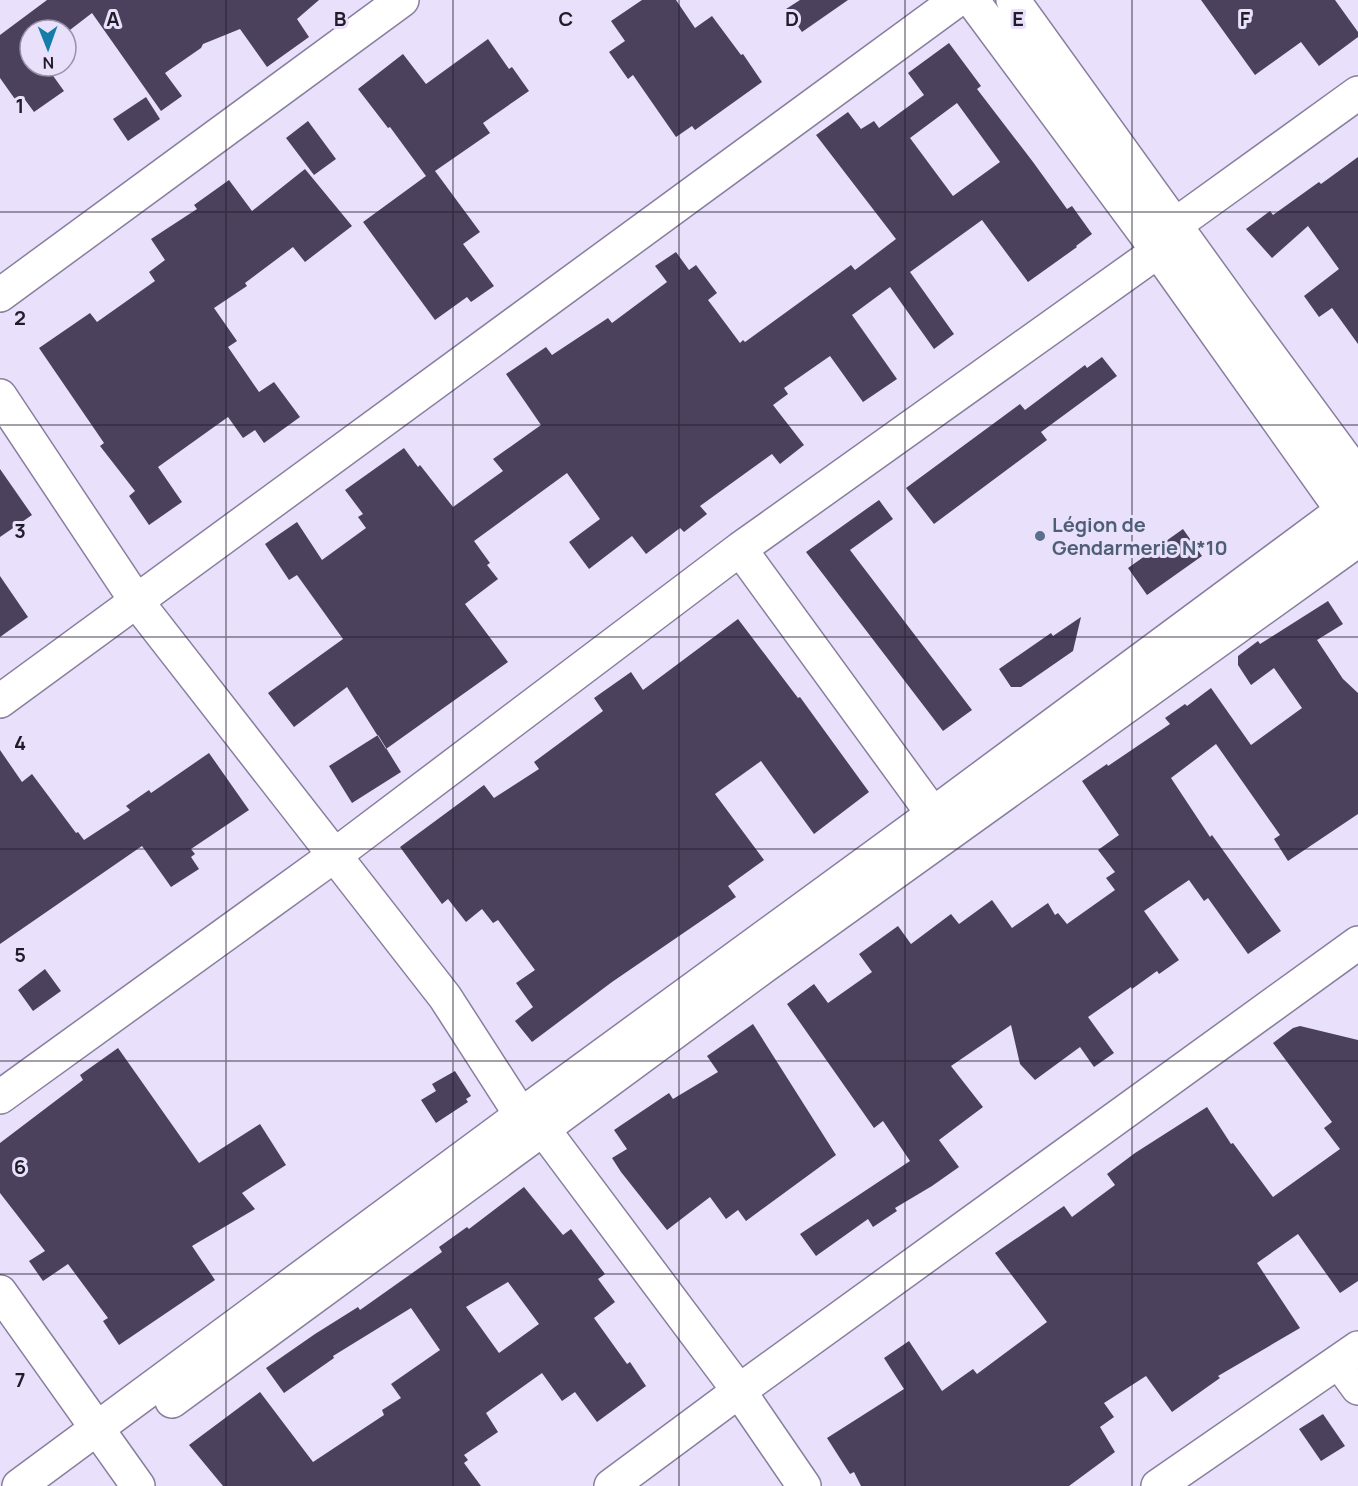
<svg xmlns="http://www.w3.org/2000/svg" width="1358" height="1486" viewBox="0 0 1358 1486" font-family="Manrope,sans-serif">
	<style>
		.building { fill: #4b415d; fill-rule: evenodd }
		.lines { fill: none; stroke-linecap: round; stroke-linejoin: round }
		.minor-casing { stroke: #887e9d; stroke-width: 36 }
		.minor { stroke: #fff; stroke-width: 33 }
		.grid { fill: none; stroke: #201c29; stroke-width: 1.5; stroke-opacity: 0.55 }
		.service-dot { fill: #5c6f8a; stroke: #e9e0fc; stroke-width: 2 }
		.labels { text-anchor: middle; dominant-baseline: central; stroke-width: 6; stroke-linejoin: round; paint-order: stroke }
		.service-label { font-size: 20px; font-weight: bold; fill: #4e5e75; stroke: #e9e0fc; text-anchor: start }
		.grid-label { font-size: 20px; text-anchor: middle; font-weight: bold; fill: #201c29; stroke: #e9e0fc; stroke-width: 6; stroke-linejoin: round; paint-order: stroke }
	</style>
	<rect width="100%" height="100%" fill="#e9e0fc"/>
	<path class="building" d="M47,0H319L297,19L309,37L267,67L240,29L203,44L201,48L165,73L182,96L161,111L92,13L66,33V30H30V66H46L64,91L34,112L23,97L17,102L0,78V35Z
		M642,0H676L695,28L712,16L741,55L743,54L762,82L695,130L692,126L676,137L633,75L628,79L609,52L625,41L611,21Z
		M800,0H848L802,32L786,9Z
		M1201,0H1335L1358,32V37L1319,66L1301,42L1255,75Z
		M488,39L509,69L512,67L529,91L483,123L490,133L435,171L480,232L463,244L494,286L471,302L467,297L435,320L363,222L426,176L390,127L388,128L358,89L403,54L426,84Z
		M949,43L981,86L977,89L1033,162L1067,209L1072,206L1092,234L1076,246L1077,247L1028,282L982,220L910,272L954,334L934,349L890,287L852,315L897,379L863,402L830,356L784,388L788,394L773,405L804,445L780,464L772,454L700,506L707,514L684,532L680,528L646,554L632,536L589,569L569,542L600,519L567,473L474,541L490,563L487,565L498,579L465,604L508,662L386,749L347,687L294,727L268,693L343,639L297,575L289,580L265,544L297,522L322,560L366,528L358,517L363,514L345,490L404,448L418,467L420,465L453,507L503,471L493,459L541,425L506,374L546,347L552,355L608,318L612,323L667,282L655,266L676,252L689,270L696,265L717,293L708,300L740,343L743,340L745,342L851,265L855,270L896,239L816,135L848,112L861,129L874,121L879,128L924,95L908,73ZM957,103L1000,162L953,196L910,138Z
		M146,97L160,119L128,141L113,119Z
		M308,121L336,159L314,175L286,138Z
		M1358,157V344L1332,308L1319,317L1304,296L1339,269L1308,226L1272,258L1246,229L1270,211L1273,215L1319,182L1321,184Z
		M305,169L352,226L305,262L293,247L245,283L247,286L214,308L237,341L228,347L259,392L274,382L300,417L264,443L255,430L243,438L228,417L158,467L182,502L149,525L129,496L135,491L100,446L104,443L39,348L90,313L97,322L155,281L149,272L165,260L151,239L197,209L194,205L229,180L252,211Z
		M1102,357L1117,376L1041,432L1047,440L934,524L906,488L1020,404L1025,410L1085,365L1087,368Z
		M0,469L32,515L0,537Z
		M879,500L893,519L850,550L972,710L943,731L806,552Z
		M1183,529L1202,556L1147,595L1128,568Z
		M0,576L28,617L0,637Z
		M1328,601L1343,624L1317,640L1343,679L1358,693V814L1288,861L1274,839L1280,835L1216,744L1171,778L1210,837L1212,835L1281,931L1248,954L1208,898L1204,901L1189,880L1144,911L1179,960L1159,974L1157,971L1132,989L1131,987L1088,1017L1114,1053L1094,1067L1080,1047L1035,1080L1020,1064L1011,1025L951,1066L983,1107L939,1140L959,1167L932,1186L895,1208L897,1211L873,1227L868,1219L816,1256L800,1234L910,1161L883,1121L874,1128L787,1004L814,984L828,1003L872,972L859,954L898,926L911,944L951,914L959,924L992,900L1012,928L1048,903L1055,915L1058,913L1067,924L1115,890L1106,878L1115,872L1098,850L1119,835L1082,781L1107,764L1108,766L1170,724L1165,718L1185,704L1187,706L1211,688L1251,745L1302,708L1274,668L1251,685L1238,665V656L1258,641L1260,644Z
		M1081,617L1073,651L1021,687H1011L999,669L1051,633L1053,636Z
		M738,619L798,698L800,697L869,792L814,834L761,761L715,794L764,860L728,886L736,897L612,982L532,1042L515,1021L533,1007L516,983L535,970L498,920L493,923L482,909L466,922L448,899L442,904L400,847L484,785L494,798L539,769L534,762L603,711L594,698L631,672L643,690Z
		M378,735L401,772L352,803L329,766Z
		M0,750L22,782L32,774L76,833L78,832L84,840L130,810L126,806L149,790L151,793L209,753L249,810L191,849L195,854L191,857L199,869L171,887L142,846L0,944Z
		M45,969L61,991L33,1011L18,990Z
		M753,1024L836,1155L746,1221L738,1210L726,1219L710,1197L667,1230L621,1172L612,1158L627,1149L614,1130L669,1093L673,1099L718,1072L707,1056Z
		M1300,1026L1358,1040V1281L1340,1293L1298,1234L1257,1263L1300,1328L1218,1376L1220,1378L1172,1412L1146,1376L1104,1403L1114,1417L1100,1427L1115,1452L1069,1486H861L854,1472L850,1474L827,1438L904,1389L884,1358L909,1341L942,1391L973,1369L977,1374L1047,1322L995,1253L1064,1206L1072,1217L1115,1185L1107,1174L1135,1153L1207,1107L1231,1144L1233,1143L1273,1197L1340,1149L1324,1128L1332,1122L1273,1043L1293,1028Z
		M118,1048L199,1163L260,1124L286,1165L242,1193L255,1209L192,1246L215,1280L119,1345L103,1321L108,1318L68,1264L43,1281L29,1261L45,1251L0,1193V1143L83,1080L80,1075Z
		M455,1071L471,1096L466,1099L468,1102L436,1123L421,1100L436,1091L432,1084Z
		M524,1187L563,1235L571,1229L605,1274L598,1279L615,1302L594,1318L627,1364L630,1362L646,1386L597,1422L575,1392L562,1401L542,1373L486,1413L498,1432L464,1455L468,1460L464,1463L481,1486H223L189,1445L260,1392L313,1462L384,1415L382,1410L401,1398L391,1384L440,1350L411,1308L333,1356L334,1358L284,1393L266,1368L315,1334L358,1307L360,1310L442,1252L439,1247L467,1227L469,1229ZM508,1282L539,1324L499,1353L466,1307Z
		M1323,1414L1345,1446L1321,1461L1299,1429Z"/>
	<g class="lines">
		<g class="minor-casing">
			<path id="minor" d="M972,0L1158,251L1342,510L1357,527
				M1013,0L1234,307L1358,476
				M1175,225L1358,93
				M0,295L402,0
				M0,396L137,602L445,997L521,1115
				M740,549L933,814
				M0,701L957,0
				M0,1097L335,855L740,549L1158,251
				M543,1129L739,1391L804,1486
				M0,1292L138,1486
				M1339,1362L1358,1388
				M172,1401L543,1129L763,967L1358,540
				M19,1486L521,1115L933,814L1358,499
				M611,1486L739,1391L1358,943
				M1158,1486L1358,1348"/>
		</g>
		<use href="#minor" class="minor"/>
	</g>
	<path class="grid" d="M226,0V1486M453,0V1486M679,0V1486M905,0V1486M1132,0V1486M0,212H1358M0,425H1358M0,637H1358M0,849H1358M0,1061H1358M0,1274H1358"/>
	<circle class="service-dot" cx="1040" cy="536" r="6"/>
	<g class="labels">
		<g class="service-label">
			<text x="1052" y="524">Légion de<tspan x="1052" dy="23">Gendarmerie N*10</tspan></text>
		</g>
	</g>
	<g class="grid-label">
		<text x="113" y="26">A</text>
		<text x="340" y="26">B</text>
		<text x="566" y="26">C</text>
		<text x="792" y="26">D</text>
		<text x="1018" y="26">E</text>
		<text x="1245" y="26">F</text>
		<text x="20" y="113">1</text>
		<text x="20" y="325">2</text>
		<text x="20" y="538">3</text>
		<text x="20" y="750">4</text>
		<text x="20" y="962">5</text>
		<text x="20" y="1174">6</text>
		<text x="20" y="1387">7</text>
	</g>
	<g transform="translate(48 48) rotate(179)"><circle r="28" fill="#e9e0fc" stroke="#9992a8" stroke-width="1.5"/>
	<path d="M0-4.5L10 22L0 15L-10 22Z" fill="#147ea8"/>
	<text y="-9" font-size="16" font-weight="bold" text-anchor="middle" fill="#201c29">N</text>
	</g>
</svg>
